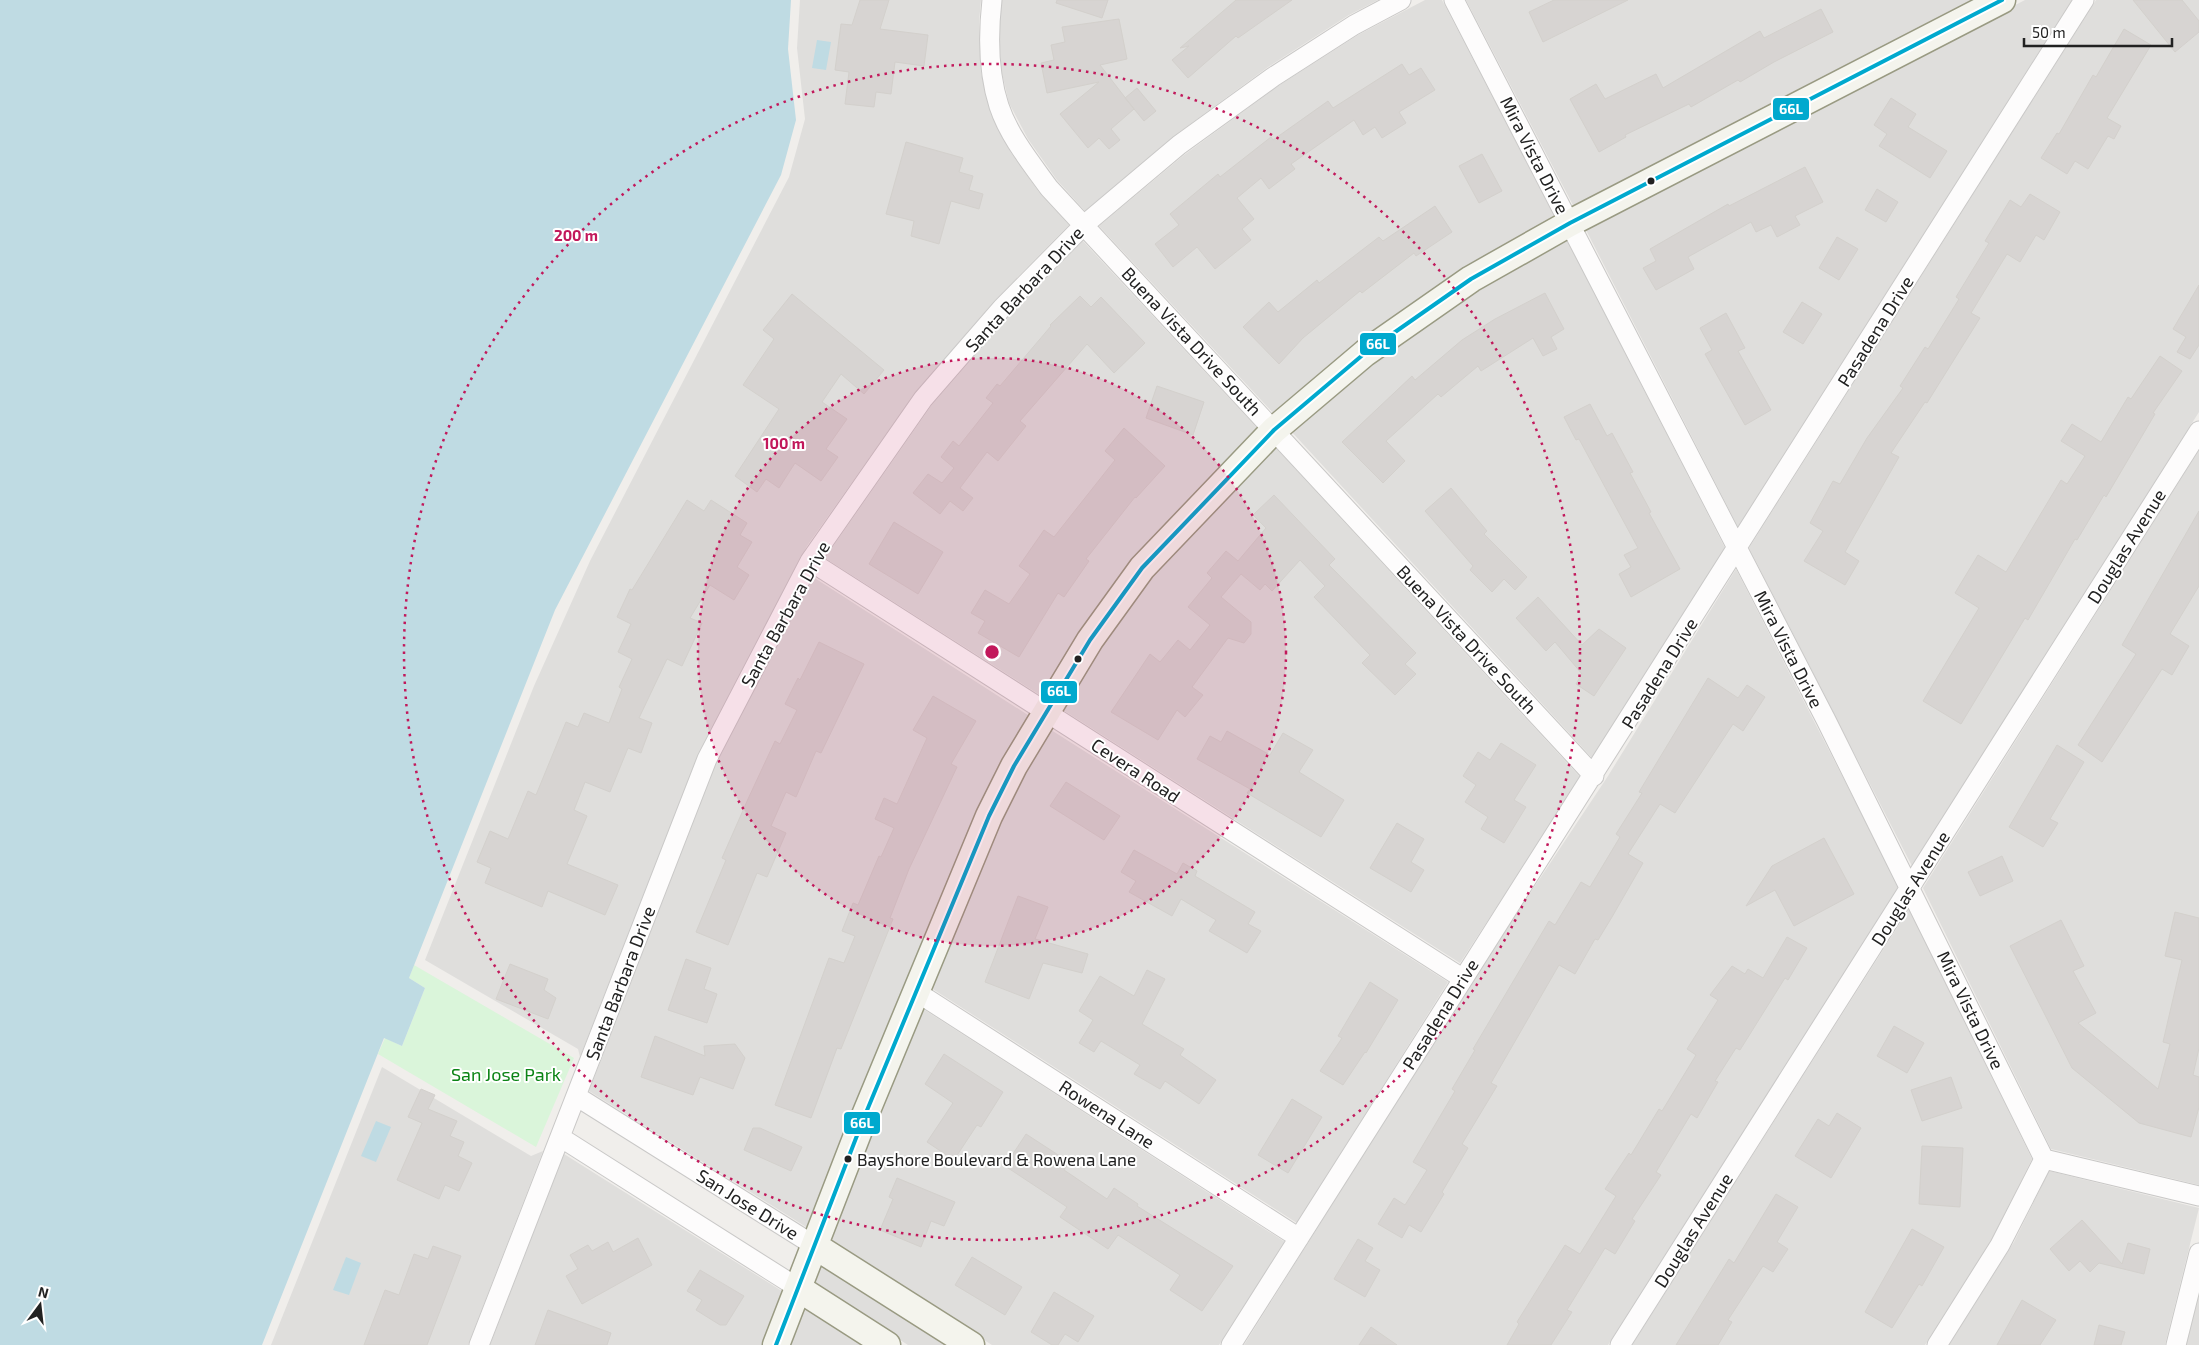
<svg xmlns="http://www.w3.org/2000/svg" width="2199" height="1345" viewBox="0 0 2199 1345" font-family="'Exo 2',sans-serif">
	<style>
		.residential { fill: #dfdedc }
		.park { fill: #daf5da }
		.water { fill: #bfdbe3 }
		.building { fill: #d7d4d2; stroke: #d3d0cc }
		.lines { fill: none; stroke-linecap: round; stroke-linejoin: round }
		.street-casing { stroke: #c9c8c7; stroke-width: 21 }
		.secondary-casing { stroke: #999a82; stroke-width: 29 }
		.street { stroke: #fdfcfc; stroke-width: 19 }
		.secondary { stroke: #f4f4ed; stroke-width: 26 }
		.bus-1-casing { stroke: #fff; stroke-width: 8 }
		.bus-1 { stroke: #00a9ce; stroke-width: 4 }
		.ring { fill: none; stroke: #c2185b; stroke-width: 2.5; stroke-dasharray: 2.5 5 }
		.bus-dot { fill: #222; stroke: #fff; stroke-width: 2 }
		.labels { text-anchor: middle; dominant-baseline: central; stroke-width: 4; stroke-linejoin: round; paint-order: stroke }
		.bus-label { font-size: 17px; fill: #222; stroke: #fff; text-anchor: start }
		.street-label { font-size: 18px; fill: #222; stroke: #fff }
		.park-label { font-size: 18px; fill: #0c8416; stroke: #fff }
		.centre { fill: #c2185b; stroke: #fff; stroke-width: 2.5 }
		.ring-label { font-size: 15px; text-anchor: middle; font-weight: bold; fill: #c2185b; stroke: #fff; stroke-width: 4; stroke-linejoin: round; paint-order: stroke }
		.line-badge { stroke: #fff; stroke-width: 2 }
		.badge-label { font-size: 14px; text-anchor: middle; font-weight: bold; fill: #fff }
	</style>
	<rect width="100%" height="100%" fill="#f0eeeb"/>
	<path class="residential" d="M800,0H981L979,22L981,73L991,114L1011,153L1041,195L1069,225L995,300L916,392L807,546L698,755L580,1057L578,1049L425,960L534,686L590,561L789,177L805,119L797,48Z
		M1002,0H1378L1349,15L1268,67L1174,136L1085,211L1057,180L1028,139L1009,103L1001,69L999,23Z
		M1425,0H1442L1556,219L1275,415L1099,226L1184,155L1278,86L1358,35Z
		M1466,0H1980L1575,209Z
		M2025,0H2072L1738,527L1585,228Z
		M2096,0H2199V412L1912,866L1749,548Z
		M1566,238L1725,548L1593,759L1290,430L1370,362L1476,289Z
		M1083,241L1259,430L1043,697L825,558L931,406L1009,316Z
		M1273,445L1581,778L1460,963L1060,708L1098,646L1149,575Z
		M2199,450V1185L2051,1149L1923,888Z
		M1736,569L1899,887L1608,1345H1244L1470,984L1608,776Z
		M813,577L1031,717L811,1230L589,1091L716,763Z
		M1048,728L1448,982L1297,1223L928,986L998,821Z
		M1909,909L2032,1159L1992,1239L1925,1345H1632Z
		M920,1007L1285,1242L1219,1345H992L828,1241Z
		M382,1067L531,1156L543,1151L468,1345H271Z
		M564,1154L785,1293L765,1345H490Z
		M2049,1171L2199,1208L2165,1345H1949L2014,1242Z
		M820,1262L950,1345H908L811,1283Z
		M2199,1295V1345H2186Z
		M803,1304L866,1345H787Z"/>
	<path class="park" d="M414,965L574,1058L536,1147L378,1054L385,1038L402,1046L425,988L409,978Z"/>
	<path class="water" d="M0,0H791L788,49L796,120L781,175L555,610L409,978L425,988L402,1046L384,1038L262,1345H0Z
		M817,40L831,42L826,70L812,68Z
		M376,1121L391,1127L376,1162L361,1156Z
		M346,1257L361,1263L349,1295L333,1290Z"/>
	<path class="building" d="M860,0H889L880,29L928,35L924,66L895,62L891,94L876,92L874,107L845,104L849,72L835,70L841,24L852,25Z
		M1057,0H1108L1102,18L1056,3Z
		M1236,0H1292L1238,38L1236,36L1188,78L1172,60L1189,46L1180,48Z
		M1554,0H1628L1543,42L1529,12Z
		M2133,0H2182L2199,21V32L2175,52Z
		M1821,9L1833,32L1774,62L1740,82L1738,80L1691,107L1689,104L1625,135L1626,137L1599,152L1570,99L1596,84L1605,99L1656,74L1663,88L1760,31L1764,38Z
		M1119,19L1127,59L1100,65L1134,109L1111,129L1120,140L1109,149L1099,138L1088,148L1060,114L1099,82L1047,93L1041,63L1054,60L1051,45L1065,42L1062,27Z
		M2124,29L2151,45L2107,118L2121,126L2114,139L2108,136L2088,169L2075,161L2067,174L2041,158L2057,133L2059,134L2093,75L2096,77Z
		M1402,64L1409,75L1421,68L1435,90L1399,112L1406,123L1382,138L1375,127L1363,135L1354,120L1291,164L1295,169L1269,189L1261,178L1237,198L1254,219L1242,229L1251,240L1215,269L1197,247L1173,267L1155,244L1179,225L1170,214L1218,174L1220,177L1271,137L1273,140L1328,101L1333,108Z
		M1137,88L1156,111L1144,121L1125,98Z
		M1891,98L1916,114L1908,127L1947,151L1930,178L1879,146L1887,134L1874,125Z
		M906,142L963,158L959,172L973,176L969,190L983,194L979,209L951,201L939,244L911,236L914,221L886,214Z
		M1482,154L1502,191L1479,203L1459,166Z
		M1805,167L1823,202L1795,216L1800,225L1777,237L1771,225L1756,232L1751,222L1688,257L1694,269L1656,290L1643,268L1656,261L1650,249L1728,204L1729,206Z
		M1877,189L1898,202L1886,222L1865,210Z
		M2030,194L2060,212L2044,240L2036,235L2020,262L2007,254L1971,313L1980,318L1927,403L1925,402L1891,453L1899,457L1845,552L1859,561L1845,585L1804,561L1823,531L1810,523L1833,481L1840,484L1867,438L1903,388L1900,386L1925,347L1928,349L1959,299L1956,297L1989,243L1985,241L2010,200L2021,207Z
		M1435,206L1452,232L1416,256L1414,253L1362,293L1360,291L1303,338L1279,364L1243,327L1269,302L1278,312L1317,280L1319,283L1379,237L1383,241Z
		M1837,237L1858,249L1839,280L1819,268Z
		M2199,285V345L2190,359L2177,352L2186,337L2173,329Z
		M1545,293L1564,329L1551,337L1557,349L1543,356L1533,338L1481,371L1478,366L1441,397L1438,394L1386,441L1405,461L1383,483L1342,442L1412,376L1415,380L1462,340L1495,319Z
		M792,294L884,370L864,394L841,374L822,402L847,419L826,449L838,457L821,481L795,463L779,488L766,479L757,492L735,476L779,409L743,385L774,339L763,330Z
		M1080,296L1091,307L1101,297L1145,343L1114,373L1087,344L1020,421L1026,426L998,461L987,452L960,488L973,498L963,511L950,501L940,514L913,493L928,474L942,483L954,468L941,457L953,441L959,446L993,403L986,398L997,384L1000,386L1051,326L1050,325Z
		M1802,302L1822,314L1803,344L1783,332Z
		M1726,313L1745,348L1738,351L1771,410L1745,425L1705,354L1712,350L1700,328Z
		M2160,356L2182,371L2153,413L2155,414L2106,497L2104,495L2077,540L2075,539L2028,620L2025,618L1961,724L1923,701L1979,608L1955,593L1978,555L2006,572L2061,480L2067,484L2085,456L2061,441L2072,424L2101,442L2128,397L2131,399Z
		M1157,386L1204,402L1193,435L1146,418Z
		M1590,404L1607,436L1612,433L1633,472L1630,473L1651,512L1649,513L1680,569L1631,597L1619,574L1631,567L1624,555L1638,548L1579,439L1576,440L1564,417Z
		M1124,428L1165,466L1136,498L1135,497L1086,559L1089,561L1064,597L1058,593L1019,657L978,633L985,621L971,613L985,590L1009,604L1030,574L1019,566L1044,530L1054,537L1115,460L1105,451Z
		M1451,488L1487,531L1484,534L1527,577L1515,590L1504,579L1492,592L1470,570L1473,566L1425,511Z
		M1274,495L1335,559L1329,565L1416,653L1405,664L1416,674L1395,695L1362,663L1370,655L1314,597L1325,586L1300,560L1272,591L1265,584L1260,590L1241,574L1221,597L1251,622V634L1244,643L1228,638L1192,687L1203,695L1185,717L1177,710L1158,740L1111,712L1150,654L1160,662L1178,640L1190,650L1210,625L1188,607L1212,578L1207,573L1226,551L1238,561L1266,528L1253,515Z
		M687,500L704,511L711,500L747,523L740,535L752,542L737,567L749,575L734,600L710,585L690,618L702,623L682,666L667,659L639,718L652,723L641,753L628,748L610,792L585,782L574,810L587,816L567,864L618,885L605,915L548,891L542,907L485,883L491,868L477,862L490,831L508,839L528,791L536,795L566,722L578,727L584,713L609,723L622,689L619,687L632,659L618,652L631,624L617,617L630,589L632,590Z
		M2199,511V586L2170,634L2189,646L2172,675L2162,669L2102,762L2078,745L2136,654L2122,645Z
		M894,522L943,552L918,594L869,564Z
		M1538,597L1582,645L1599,629L1626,648L1594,696L1576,684L1582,674L1555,642L1546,651L1516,618Z
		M819,642L864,664L821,753L816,751L796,797L786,792L771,826L786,833L767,877L757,873L728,945L696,932L726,860L722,858L748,799L775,741L780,744L797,710L785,704L798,678L800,680Z
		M1708,678L1738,698L1747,685L1765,697L1743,731L1733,724L1675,813L1660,804L1628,854L1643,863L1612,917L1598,940L1595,939L1575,974L1559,965L1491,1083L1497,1086L1462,1144L1468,1148L1442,1192L1444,1194L1421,1232L1409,1225L1402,1238L1378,1224L1394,1198L1405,1205L1427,1170L1413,1162L1455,1091L1452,1089L1475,1050L1473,1049L1549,921L1555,925L1581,882L1590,887L1620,837L1616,834L1642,793L1639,792Z
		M933,696L976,721L951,764L957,767L909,869L890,918L893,919L841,1049L837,1048L811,1118L775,1105L829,958L844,963L855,936L842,931L853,903L858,905L879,856L881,857L894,828L875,819L884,798L897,804L927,738L913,730Z
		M1227,731L1270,755L1283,733L1313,750L1299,772L1344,800L1321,837L1247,793L1250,789L1197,759L1210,736L1221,742Z
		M1501,743L1536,765L1514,800L1526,807L1504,843L1481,829L1488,817L1465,802L1476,785L1463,776L1478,752L1490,760Z
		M2057,745L2084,762L2050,819L2058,823L2043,847L2009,827Z
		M1066,782L1120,816L1104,840L1050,806Z
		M1397,823L1424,839L1411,862L1424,870L1411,892L1370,868Z
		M1824,838L1854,894L1794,926L1775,890L1746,906L1772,866Z
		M1134,850L1177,874L1183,863L1197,871L1195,876L1255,912L1248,924L1261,931L1247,953L1209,931L1216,920L1181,899L1172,916L1129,892L1136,881L1121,872Z
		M2002,856L2013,881L1980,896L1968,872Z
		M1018,896L1048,907L1035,939L1088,954L1082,973L1043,963L1029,999L985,982Z
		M2175,912L2199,918V1048L2193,1075L2199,1077V1107L2191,1137L2139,1123L2072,1068L2010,946L2061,920L2084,966L2073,971L2096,1013L2078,1023L2158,1089L2170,1044L2163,1042L2182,960L2165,956Z
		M1787,937L1807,948L1788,980L1785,978L1740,1050L1736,1048L1715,1081L1718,1082L1697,1118L1691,1114L1656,1172L1661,1175L1632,1219L1635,1221L1615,1254L1605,1248L1567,1310L1572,1312L1551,1345H1507L1519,1324L1517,1322L1565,1245L1580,1254L1616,1196L1605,1189L1629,1153L1631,1155L1659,1109L1662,1111L1696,1055L1687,1049L1718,1000L1710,995L1732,966L1745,974L1748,969L1763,978Z
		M686,959L711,968L704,989L717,994L707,1023L668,1010Z
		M510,964L548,979L544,990L556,998L548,1019L496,999Z
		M1147,970L1165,979L1142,1024L1184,1049L1180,1055L1216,1080L1199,1104L1165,1081L1160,1089L1134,1074L1140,1065L1101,1041L1094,1052L1079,1043L1093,1020L1079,1011L1100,976L1134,996Z
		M1370,982L1398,1000L1366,1053L1365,1052L1343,1085L1320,1071L1342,1038L1338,1036Z
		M1894,1026L1924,1043L1907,1073L1877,1056Z
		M655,1036L705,1056L704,1046L735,1044L745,1058L733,1089L700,1077L693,1095L641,1077Z
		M944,1054L1003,1092L981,1127L977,1125L954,1160L927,1142L953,1103L925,1084Z
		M1951,1077L1962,1108L1922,1121L1911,1090Z
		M421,1089L435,1095L428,1109L457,1121L450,1136L464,1142L458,1156L472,1163L459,1191L445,1185L439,1199L397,1180L422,1123L408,1117Z
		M1292,1099L1322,1117L1288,1173L1258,1155Z
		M1837,1113L1861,1128L1831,1178L1795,1156L1818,1119L1829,1126Z
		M753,1128H760L802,1147L791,1171L744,1150Z
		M1026,1134L1069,1162L1064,1170L1107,1199L1114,1188L1138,1204L1137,1206L1233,1266L1202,1311L1170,1290L1180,1275L1118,1235L1108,1249L1060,1217L1067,1207L1005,1166Z
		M1922,1146L1963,1148L1960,1207L1919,1204Z
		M897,1178L955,1202L944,1226L931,1221L921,1247L880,1230L893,1199L889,1197Z
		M1776,1194L1798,1207L1777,1242L1788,1249L1773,1272L1763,1266L1728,1320L1732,1322L1718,1345H1676L1729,1259L1734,1263Z
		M2082,1220L2122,1264L2128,1243L2150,1249L2144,1274L2099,1263L2090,1272L2080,1261L2069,1271L2050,1249Z
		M1912,1229L1944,1247L1922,1286L1919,1284L1892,1328L1865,1312Z
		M638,1238L652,1265L582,1304L566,1276L578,1269L570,1255L588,1245L592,1251L608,1242L613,1252Z
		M1358,1239L1373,1248L1365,1261L1380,1270L1365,1297L1334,1279Z
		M433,1246L461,1256L427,1345H364L385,1290L399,1295L414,1254L428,1259Z
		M972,1257L1022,1287L1005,1315L955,1285Z
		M700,1270L744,1296L726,1325H720L696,1310L702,1300L687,1291Z
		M1054,1292L1094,1316L1078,1342L1065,1334L1058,1345H1052L1031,1332Z
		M2022,1300L2056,1320L2040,1345H1997Z
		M548,1310L611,1333L607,1345H535Z
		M2099,1325L2125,1332L2121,1345H2094Z
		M1371,1327L1397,1345H1359Z"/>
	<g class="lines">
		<g class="street-casing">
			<path id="street" d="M992,0C988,35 988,72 999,106C1009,136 1031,163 1049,188L1594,776
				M1454,0L1826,720L2044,1159L2199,1196
				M810,561L1462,978
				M915,991L1299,1238
				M576,1096L815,1246
				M560,1137L798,1288
				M479,1345L707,759L810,561L923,399L1002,308L1084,225L1179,145L1273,77L1354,25L1401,0
				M1231,1345L2084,0
				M1620,1345L2199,431
				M1937,1345L2000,1245L2044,1159
				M2176,1345L2199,1253"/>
		</g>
		<g class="secondary-casing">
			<path id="secondary" d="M815,1246L971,1345
				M798,1288L887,1345
				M776,1345L863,1120L989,816L1014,766L1090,640L1142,568L1274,430L1365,353L1471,279L1570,223L2002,0"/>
		</g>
		<use href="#street" class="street"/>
		<use href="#secondary" class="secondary"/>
		<g class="bus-1-casing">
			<path id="bus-1" d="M776,1345L863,1120L989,816L1014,766L1090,640L1142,568L1274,430L1365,353L1471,279L1570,223L2002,0"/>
		</g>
		<use href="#bus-1" class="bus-1"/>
	</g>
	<circle cx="992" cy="652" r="294" fill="#c2185b" fill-opacity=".12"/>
	<g class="ring">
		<circle cx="992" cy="652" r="294"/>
		<circle cx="992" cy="652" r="588"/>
	</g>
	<g class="bus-dot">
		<circle cx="1651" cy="181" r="4.5"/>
		<circle cx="1078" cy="659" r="4.5"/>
		<circle cx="848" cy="1159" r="4.5"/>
	</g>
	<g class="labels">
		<g class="bus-label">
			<text x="857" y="1159">Bayshore Boulevard &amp; Rowena Lane</text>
		</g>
		<g class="street-label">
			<text transform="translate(1535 155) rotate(63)">Mira Vista Drive</text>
			<text transform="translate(1024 289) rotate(-47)">Santa Barbara Drive</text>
			<text transform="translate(1875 331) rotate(-58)">Pasadena Drive</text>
			<text transform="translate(1192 341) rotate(47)">Buena Vista Drive South</text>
			<text transform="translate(2126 546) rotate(-58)">Douglas Avenue</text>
			<text transform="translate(785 614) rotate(-61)">Santa Barbara Drive</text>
			<text transform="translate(1467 639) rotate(47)">Buena Vista Drive South</text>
			<text transform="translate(1789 649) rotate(63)">Mira Vista Drive</text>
			<text transform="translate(1659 673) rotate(-58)">Pasadena Drive</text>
			<text transform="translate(1136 770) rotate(33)">Cevera Road</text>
			<text transform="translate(1910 888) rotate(-58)">Douglas Avenue</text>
			<text transform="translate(620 983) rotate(-69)">Santa Barbara Drive</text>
			<text transform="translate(1971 1010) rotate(64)">Mira Vista Drive</text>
			<text transform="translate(1440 1014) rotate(-58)">Pasadena Drive</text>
			<text transform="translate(1107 1114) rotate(33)">Rowena Lane</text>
			<text transform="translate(748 1204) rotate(32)">San Jose Drive</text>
			<text transform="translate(1693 1230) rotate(-58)">Douglas Avenue</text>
		</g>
		<g class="park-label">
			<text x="506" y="1074">San Jose Park</text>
		</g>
	</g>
	<circle cx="992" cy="652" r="8" class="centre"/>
	<g class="ring-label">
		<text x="576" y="241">200 m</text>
		<text x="784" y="449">100 m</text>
	</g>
	<g class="line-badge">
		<rect x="1772" y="97" width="38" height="24" rx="5" fill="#00a9ce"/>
		<rect x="1359" y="332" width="38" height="24" rx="5" fill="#00a9ce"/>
		<rect x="1040" y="680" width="38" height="24" rx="5" fill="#00a9ce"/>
		<rect x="843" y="1111" width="38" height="24" rx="5" fill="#00a9ce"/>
	</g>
	<g class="badge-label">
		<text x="1791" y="114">66L</text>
		<text x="1378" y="349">66L</text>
		<text x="1059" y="696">66L</text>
		<text x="862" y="1128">66L</text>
	</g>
	<g transform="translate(40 1305) rotate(15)" stroke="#ffffff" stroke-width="4" paint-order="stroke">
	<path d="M0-4L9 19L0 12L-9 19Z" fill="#222222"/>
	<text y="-8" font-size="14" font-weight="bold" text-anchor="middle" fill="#222222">N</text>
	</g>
	<path d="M2024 38v8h148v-8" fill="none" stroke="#222222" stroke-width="2.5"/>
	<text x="2032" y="38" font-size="15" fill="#222222" stroke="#ffffff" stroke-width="4" paint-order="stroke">50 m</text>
</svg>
